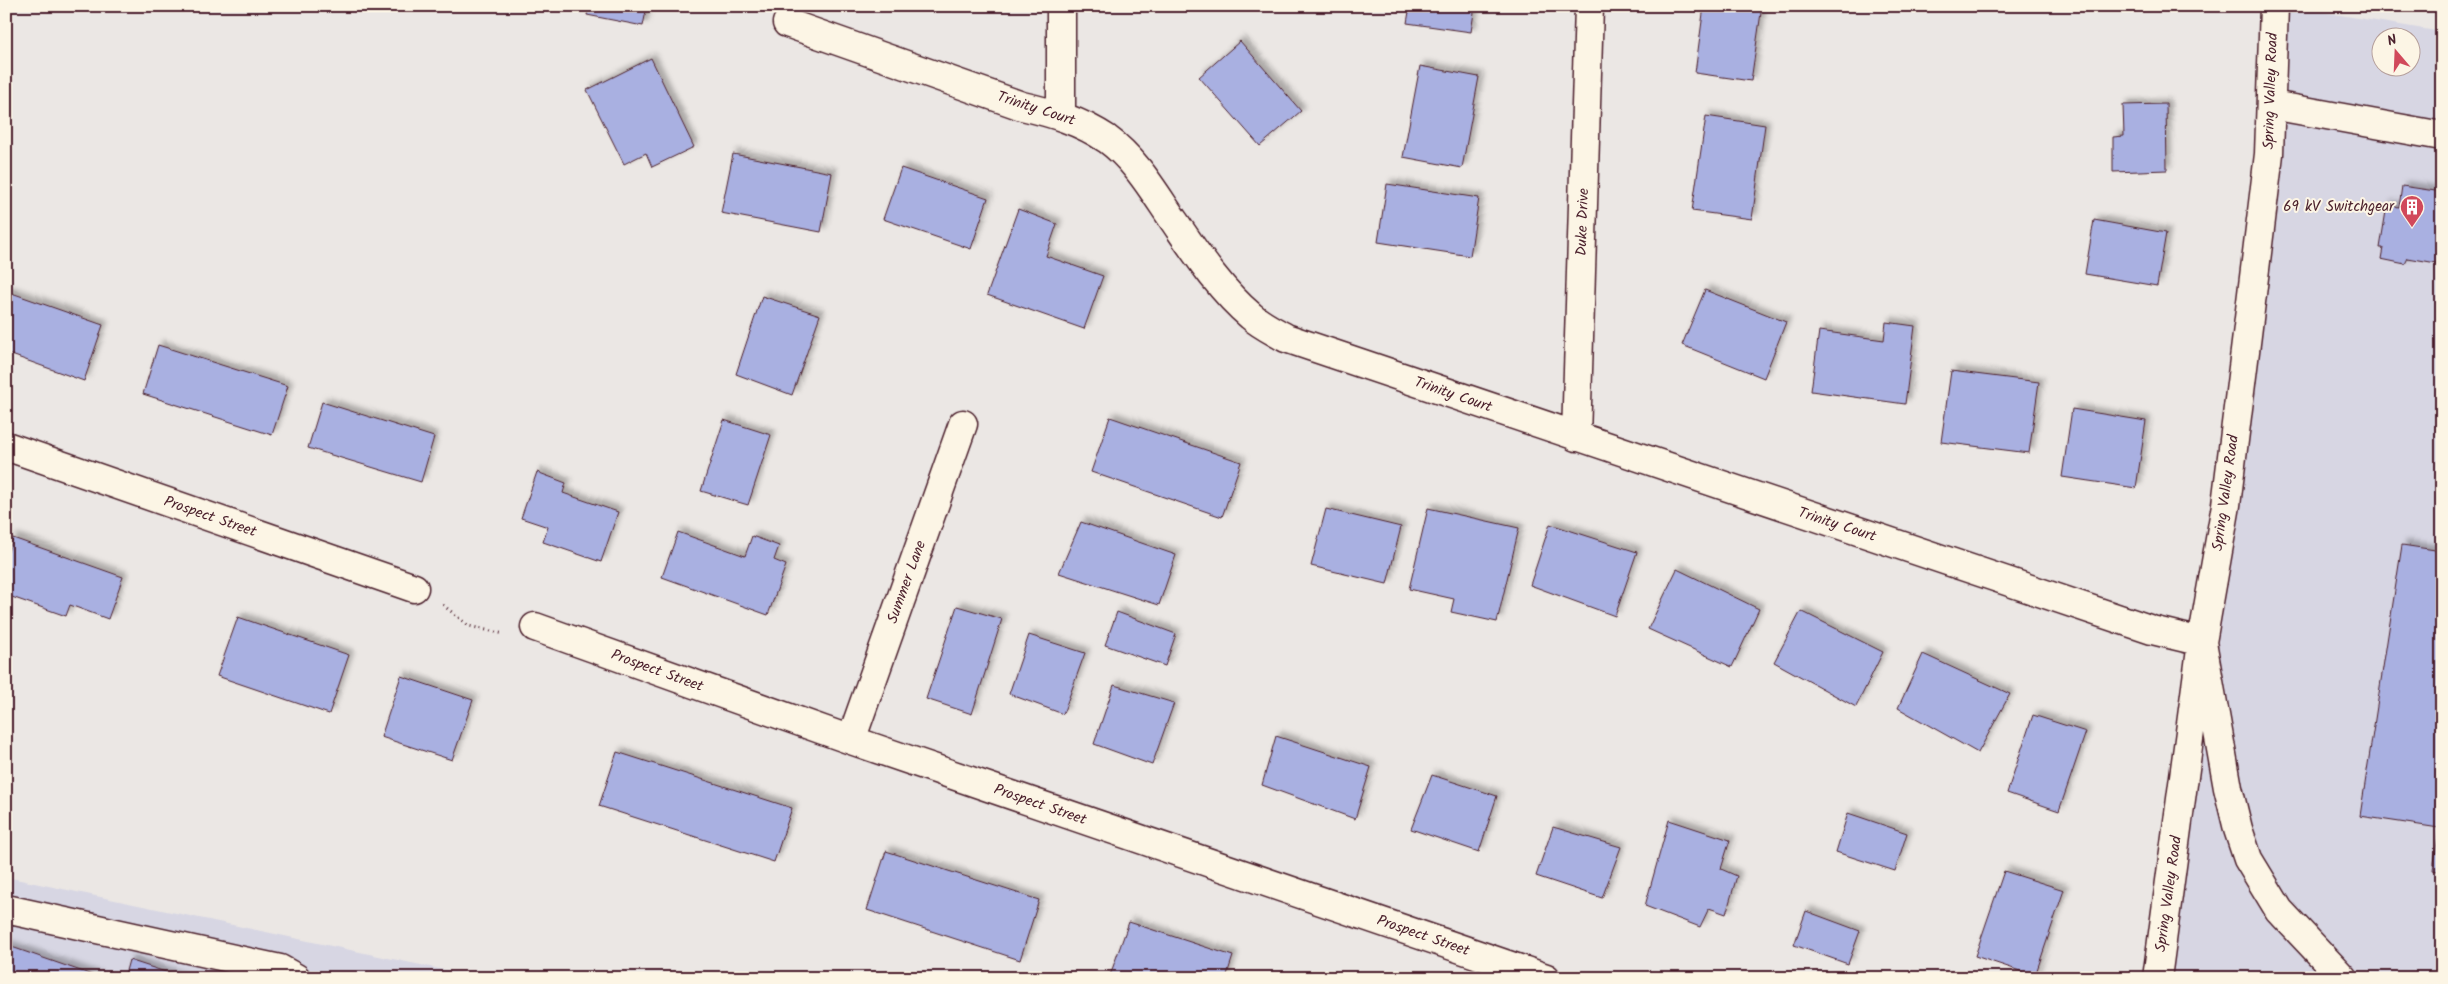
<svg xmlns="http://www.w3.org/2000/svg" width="2448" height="984" viewBox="0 0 2448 984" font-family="Kalam,sans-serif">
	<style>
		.built { fill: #d7d6e3; fill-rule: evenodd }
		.building { fill: #a9b0e1; stroke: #4a1f2b; filter: url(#shadow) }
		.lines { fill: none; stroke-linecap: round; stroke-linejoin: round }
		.minor-casing { stroke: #4a1f2b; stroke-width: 31 }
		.path { stroke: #4a1f2b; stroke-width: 3; stroke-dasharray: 1 4; stroke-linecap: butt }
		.minor { stroke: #fcf5e5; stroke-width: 28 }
		.labels { text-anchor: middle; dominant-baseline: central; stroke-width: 4; stroke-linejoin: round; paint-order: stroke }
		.street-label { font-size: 15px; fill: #4a1f2b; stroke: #fcf5e5 }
		.poi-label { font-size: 15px; fill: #4a1f2b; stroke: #fcf5e5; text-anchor: end }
	</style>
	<defs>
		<filter id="shadow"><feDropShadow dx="4.5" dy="-4.5" stdDeviation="2.5" flood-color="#0004"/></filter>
	</defs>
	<rect width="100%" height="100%" fill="#ebe7e4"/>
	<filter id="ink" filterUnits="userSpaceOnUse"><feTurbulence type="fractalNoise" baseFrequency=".02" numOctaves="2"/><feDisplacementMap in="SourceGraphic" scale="10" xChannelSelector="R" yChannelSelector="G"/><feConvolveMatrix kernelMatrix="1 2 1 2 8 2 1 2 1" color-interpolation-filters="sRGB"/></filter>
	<g filter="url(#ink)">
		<path class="built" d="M2286,6L2442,32V978H2157ZM2380,38H2410V68H2380Z
			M6,877L482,978H6Z"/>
		<path class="building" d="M589,6H647L643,26L587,15Z
			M1410,6H1475L1471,32L1407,23Z
			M1704,6H1762L1751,81L1695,73Z
			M1240,41L1301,111L1260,146L1199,77Z
			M651,58L694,147L652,167L646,153L624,164L587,90Z
			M1420,66L1479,77L1462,168L1403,157Z
			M2166,104L2167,170L2113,172V137L2124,136L2123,105Z
			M1706,116L1765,125L1752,219L1692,211Z
			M733,154L832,173L821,232L721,213Z
			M901,168L988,198L971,249L883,219Z
			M1387,184L1479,198L1470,256L1378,242Z
			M2402,186L2442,192V264L2408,258L2405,264L2381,259L2383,248H2380L2387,205L2399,207Z
			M1018,209L1057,224L1046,256L1103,276L1084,329L987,295Z
			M2094,220L2166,233L2157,286L2085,274Z
			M1705,290L1786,322L1764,378L1682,345Z
			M6,291L103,325L84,381L6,353Z
			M762,296L820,315L792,395L736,374Z
			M1886,322L1915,326L1905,404L1811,391L1819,331L1884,340Z
			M158,345L288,386L272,435L143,394Z
			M1951,371L2039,382L2029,453L1941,442Z
			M322,402L434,437L421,482L308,448Z
			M2072,409L2146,421L2136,488L2062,477Z
			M1110,417L1241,462L1222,517L1091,472Z
			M724,420L771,435L748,505L701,491Z
			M537,472L566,483L563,493L618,512L601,562L543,542L548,527L521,518Z
			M1428,508L1519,528L1497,622L1451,612L1454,599L1409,589Z
			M1326,509L1401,527L1387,584L1311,566Z
			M1081,522L1176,555L1159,605L1059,573Z
			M1550,524L1637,552L1615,616L1530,585Z
			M678,532L745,556L752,536L779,546L774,560L786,565L768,615L662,577Z
			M13,538L123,577L108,619L70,605L66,616L6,595V557Z
			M2402,545L2442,551V872L2433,870L2439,828L2360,816Z
			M1677,569L1759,609L1732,667L1648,629Z
			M957,606L1002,619L972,714L926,699Z
			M1801,611L1883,652L1856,707L1774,662Z
			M1117,612L1176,634L1165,666L1105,645Z
			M238,617L349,655L329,714L217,676Z
			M1029,635L1085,653L1063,714L1009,694Z
			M1923,654L2010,694L1978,753L1898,708Z
			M401,676L473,700L452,760L381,737Z
			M1114,685L1174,703L1152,765L1094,744Z
			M2033,715L2086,732L2059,811L2007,793Z
			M1276,736L1371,767L1355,819L1262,785Z
			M617,752L792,808L774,862L599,806Z
			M1432,775L1497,796L1479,852L1411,829Z
			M1848,813L1907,833L1895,871L1836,852Z
			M1669,820L1730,840L1721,869L1737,876L1726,914L1709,908L1700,927L1645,906Z
			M1553,827L1621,847L1602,898L1536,876Z
			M886,851L1039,900L1020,960L867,910Z
			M2004,871L2064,890L2035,976L1975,956Z
			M1806,911L1860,931L1848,964L1794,945Z
			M1129,922L1233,956L1226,978H1109Z
			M6,945L101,978H6Z
			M129,960L184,978H124Z"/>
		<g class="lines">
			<g class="minor-casing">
				<path id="minor" d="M1061,6V115
					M787,23L1022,106C1053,113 1080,121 1107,139C1136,160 1154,192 1174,221C1196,253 1220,290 1251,316C1261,325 1274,331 1286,338L2152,630L2202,642L2228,788L2238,829L2248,859L2279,910L2343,978
					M2272,105L2442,136
					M1576,437L1589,6
					M6,446L414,588
					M535,627L851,740L1546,978
					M851,740L963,424
					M6,909L280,969L296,978
					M2157,978L2202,642L2226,505L2247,335L2269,154L2274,6"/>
			</g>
			<path class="path" d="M443,605L469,626L504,634"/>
			<use href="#minor" class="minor"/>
		</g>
	</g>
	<defs>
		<g id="building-pin" transform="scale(1.25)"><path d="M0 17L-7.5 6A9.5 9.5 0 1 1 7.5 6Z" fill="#d1495b" stroke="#fcf5e5"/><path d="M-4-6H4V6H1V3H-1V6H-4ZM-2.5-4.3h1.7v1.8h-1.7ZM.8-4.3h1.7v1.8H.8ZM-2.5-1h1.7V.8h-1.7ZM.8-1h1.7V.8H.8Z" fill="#fff"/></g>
	</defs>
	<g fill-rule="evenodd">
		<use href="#building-pin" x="2412" y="207"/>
	</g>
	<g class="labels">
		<g class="street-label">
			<text transform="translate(2271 91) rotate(-88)">Spring Valley Road</text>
			<text transform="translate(1036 109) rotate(18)">Trinity Court</text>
			<text transform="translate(1583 222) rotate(-88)">Duke Drive</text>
			<text transform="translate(1453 395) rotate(19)">Trinity Court</text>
			<text transform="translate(2226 493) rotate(-82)">Spring Valley Road</text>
			<text transform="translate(210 517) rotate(19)">Prospect Street</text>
			<text transform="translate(1837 525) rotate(18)">Trinity Court</text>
			<text transform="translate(907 582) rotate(-70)">Summer Lane</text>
			<text transform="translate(657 671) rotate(20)">Prospect Street</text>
			<text transform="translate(1040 805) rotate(19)">Prospect Street</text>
			<text transform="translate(2169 894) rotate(-82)">Spring Valley Road</text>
			<text transform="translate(1423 936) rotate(19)">Prospect Street</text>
		</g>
		<g class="poi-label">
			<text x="2394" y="207">69 kV Switchgear</text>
		</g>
	</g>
	<rect width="2448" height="984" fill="none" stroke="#fcf5e5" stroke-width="25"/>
	<rect x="12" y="12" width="2423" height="959" fill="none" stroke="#4a1f2b" stroke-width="2" filter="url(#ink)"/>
	<g transform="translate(2396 52) rotate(341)"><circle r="24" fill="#fcf5e5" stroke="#b59f9b"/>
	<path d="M0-4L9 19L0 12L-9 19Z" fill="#d1495b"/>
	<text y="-8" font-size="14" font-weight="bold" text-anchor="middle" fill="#4a1f2b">N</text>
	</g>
</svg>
